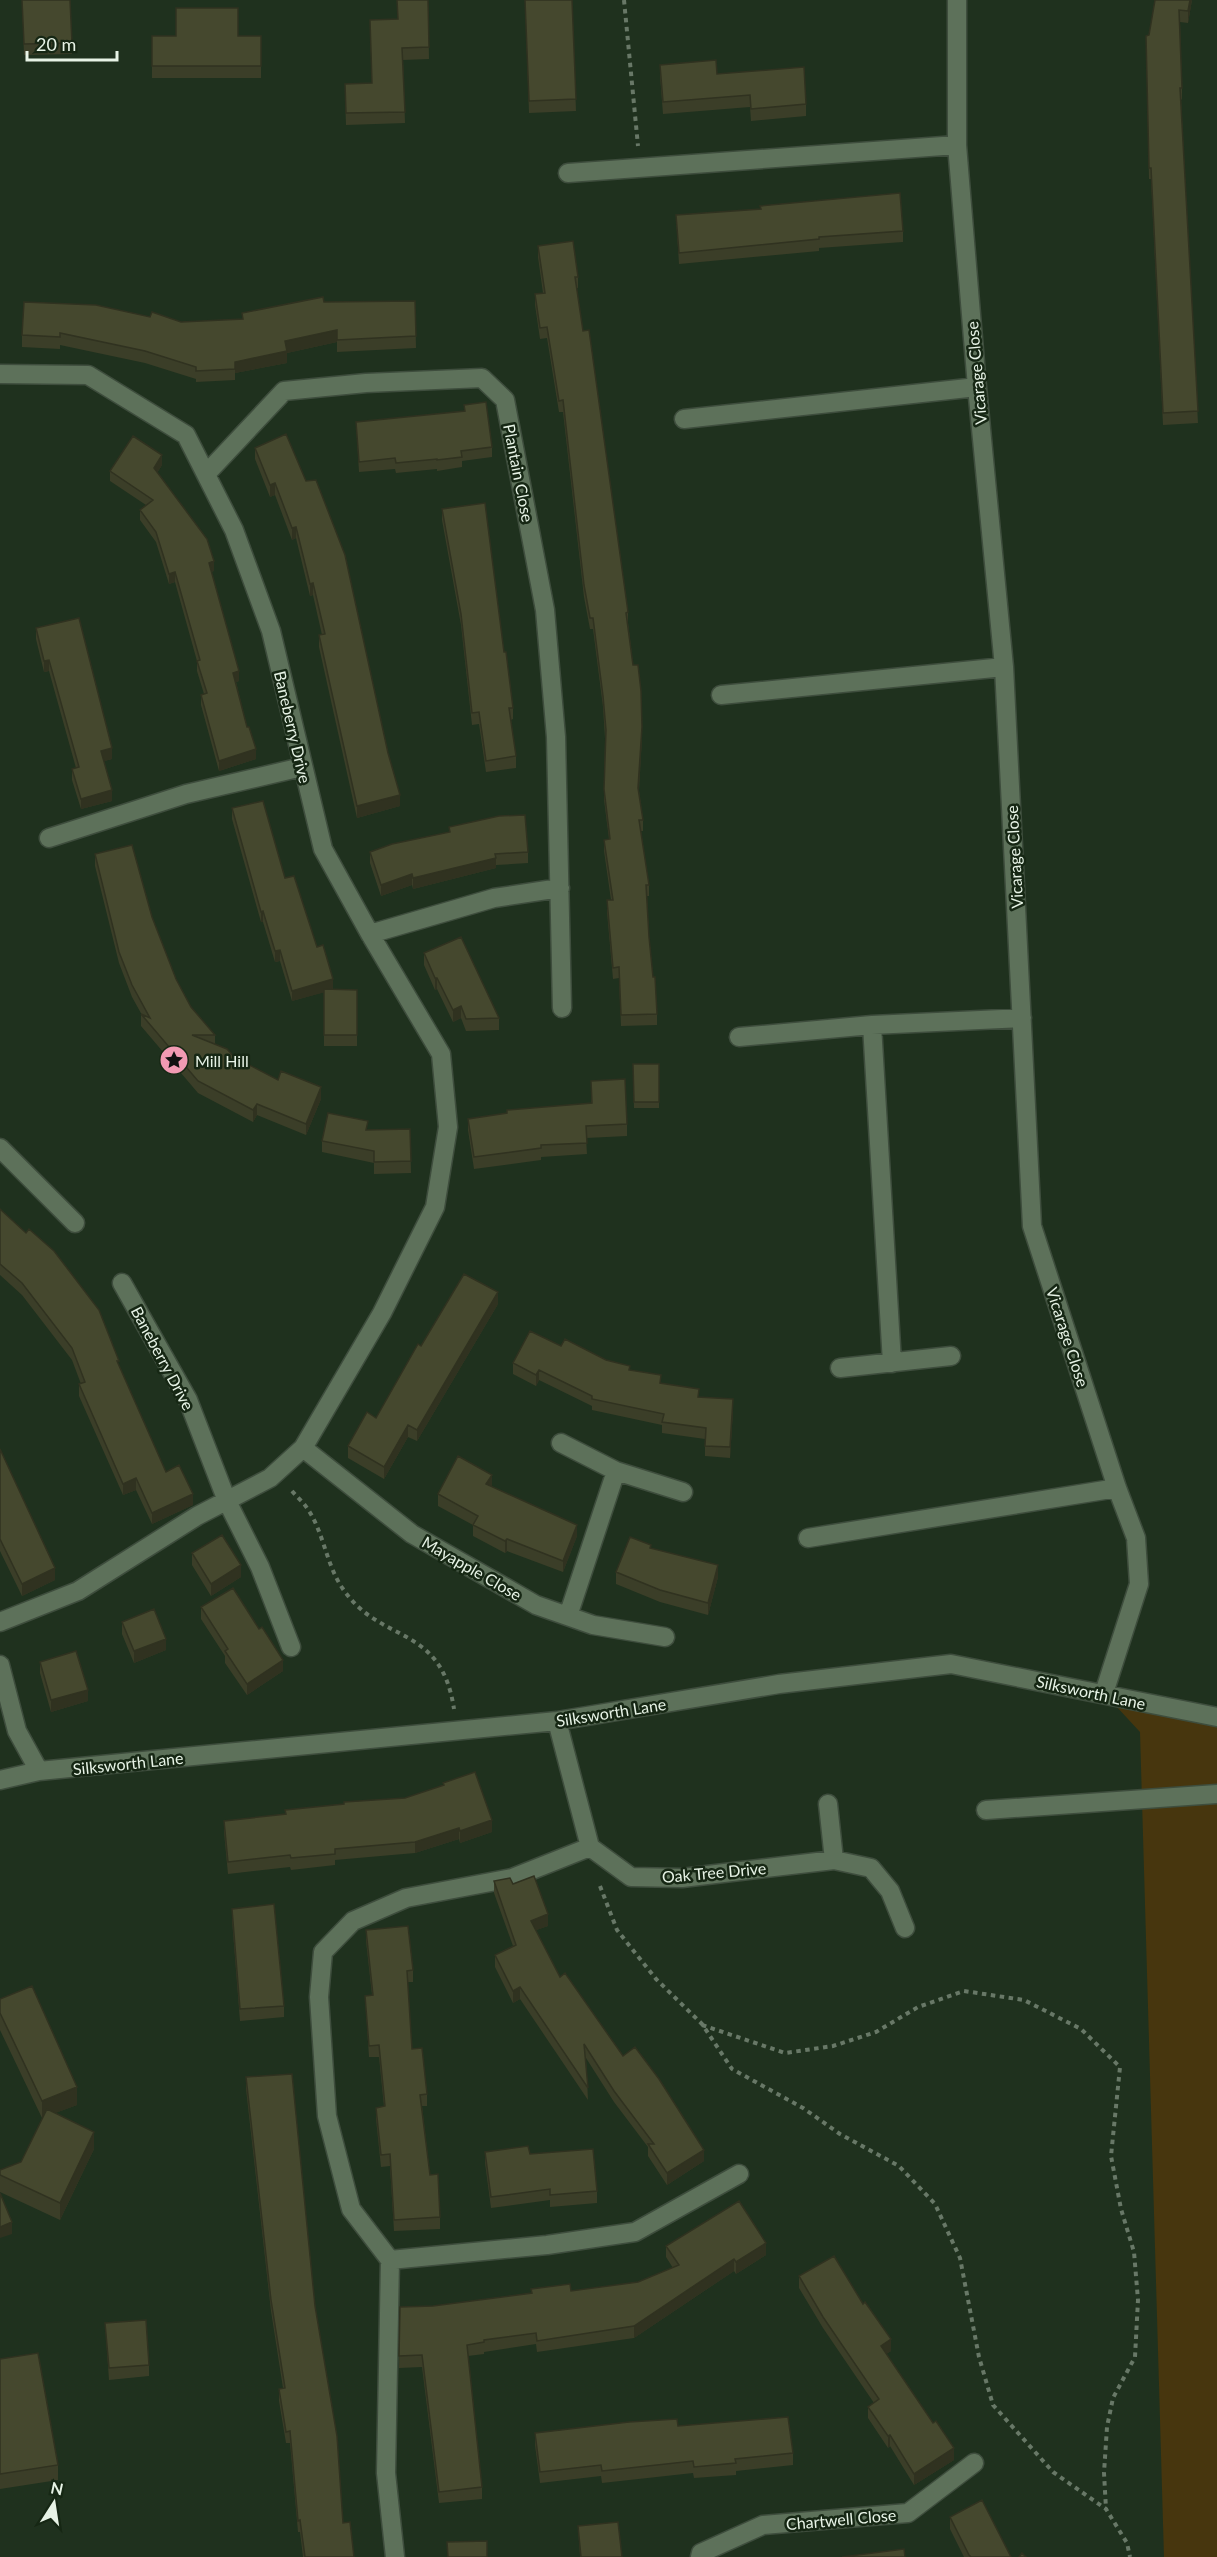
<svg xmlns="http://www.w3.org/2000/svg" width="1217" height="2557" viewBox="0 0 1217 2557" font-family="Lato,sans-serif">
	<style>
		.green { fill: #47360e }
		.lines { fill: none; stroke-linecap: round; stroke-linejoin: round }
		.minor-casing { stroke: #3e4d3d; stroke-width: 21 }
		.path { stroke: #687867; stroke-width: 4; stroke-dasharray: 4.5 4.5; stroke-linecap: butt }
		.minor { stroke: #5d715a; stroke-width: 18 }
		.wall { fill: #3b3e28 }
		.shaded-wall { fill: #303220 }
		.building { fill: #45482e; stroke: #303220; stroke-width: 1.5 }
		.labels { text-anchor: middle; dominant-baseline: central; stroke-width: 5; stroke-linejoin: round; paint-order: stroke }
		.street-label { font-size: 16px; fill: #e7f3e6; stroke: #162714 }
		.poi-label { font-size: 16px; fill: #e7f3e6; stroke: #162714; text-anchor: start }
	</style>
	<rect width="100%" height="100%" fill="#1f311e"/>
	<path class="green" d="M1104,1693L1217,1717V2557H1164L1140,1732Z"/>
	<g class="lines">
		<g class="minor-casing">
			<path id="minor" d="M957,0V145L977,387L1004,667L1032,1226L1117,1488L1136,1538L1139,1584L1104,1693
				M568,173L957,145
				M0,374L88,375L186,435L234,530L271,631L323,849L370,934L441,1054L448,1127L435,1207L382,1313L303,1448L270,1478L197,1516L78,1591L0,1622
				M684,419L977,387
				M206,474L284,391L366,383L482,378L505,400L545,610L556,737L562,1008
				M721,695L1004,667
				M49,838L186,794L302,767
				M370,934L494,898L560,888
				M872,1025L892,1363
				M739,1037L872,1025L1022,1018
				M0,1148L75,1223
				M122,1283L188,1400L227,1501L260,1567L291,1647
				M840,1368L951,1356
				M561,1443L616,1471L683,1492
				M303,1448L412,1534L536,1605L593,1625L665,1637
				M808,1538L1117,1488
				M568,1616L616,1471
				M0,1665L17,1731L39,1771
				M557,1721L590,1847L631,1877L682,1878L834,1860L871,1868L890,1891L905,1928
				M0,1780L39,1771L557,1721L779,1684L951,1664L1217,1717
				M828,1804L834,1860
				M986,1810L1217,1794
				M390,2260L547,2245L635,2232L739,2174
				M395,2557L386,2473L390,2260L351,2209L327,2116L319,1997L323,1952L353,1921L406,1898L512,1878L590,1847
				M700,2557L701,2553L763,2525L908,2513L974,2463"/>
		</g>
		<path class="path" d="M624,0L638,146
			M292,1491C297,1497 303,1502 307,1508C324,1532 326,1565 343,1589C381,1645 441,1623 454,1709
			M600,1886L617,1930L656,1979L702,2024L732,2069L803,2108L840,2134L899,2166L935,2204L960,2258L979,2357L993,2405L1053,2472L1106,2509L1127,2543L1130,2557
			M702,2025L785,2053L833,2046L876,2032L918,2007L964,1991L1024,2000L1081,2029L1120,2067L1111,2156L1121,2209L1134,2252L1138,2300L1135,2357L1113,2398L1107,2427L1104,2473L1106,2509"/>
		<use href="#minor" class="minor"/>
	</g>
	<path class="wall" d="M22,0H70L72,54L24,55Z
		M428,0L429,59L403,60L405,123L346,125L345,96L372,83L370,32L397,19Z
		M525,0H572L576,111L529,113Z
		M1192,0L1188,23L1180,22L1182,88V99L1181,100L1198,423L1163,425L1151,179H1149L1146,36L1149,35Z
		M152,36H261V78H152Z
		M660,65L717,74L806,104V116L751,121L750,107L663,114L660,76Z
		M760,209L903,231V242L819,248V251L679,264L676,215Z
		M538,246L578,277V288H576L628,612V623L642,738L639,791L643,820V831H641L649,885V896H647L649,937L657,1014V1025L621,1026L619,978L613,979L607,912V900H611L604,851V840L609,839L604,800L605,738L603,707L593,629H590L584,597L563,412H559L547,338L540,339L535,305V294L543,293L538,257Z
		M415,301L416,348L337,352V342L287,353V363L235,373V380L196,382V379L145,363L60,345V349L22,347V335L150,317L181,322L242,319V313L324,302Z
		M464,405L492,447V457L462,461V467L437,471V469L396,473L395,469L359,472L356,422L464,411Z
		M286,434L388,753L400,806L357,818L319,647V635H322L313,595L310,596L296,538L292,540L275,495L270,497L255,459V448Z
		M162,465L157,473L214,571L211,572L239,681L236,682L247,727L256,759L219,771L201,705V695L204,694L197,671V661L175,582L169,584L156,542L140,520V510L146,505L110,481V471Z
		M442,509L504,652L513,708V719L511,720L516,756V768L486,772L479,724L472,725L461,625L442,520Z
		M36,628L112,759L104,761L112,801L81,809L72,780V769L76,768L49,671L44,672L36,639Z
		M232,808L285,878L317,947L333,990H357V1046H324V992L292,1001L280,961L275,962L263,922H261L232,819Z
		M449,827L528,852V863L496,865V868L413,889L412,885L381,896L370,863V852L449,832Z
		M95,854L152,917L176,979L191,1007L215,1035V1044L234,1057L278,1080L321,1099L306,1135L257,1115L253,1122L198,1093L141,1026V1014L142,1015L132,997L119,963L95,866Z
		M424,953L499,1018V1030L466,1031L461,1018L453,1022L437,989L435,990L424,965Z
		M633,1064H659V1108H634Z
		M591,1081L627,1124V1136L586,1138L587,1154L541,1157V1160L474,1169L468,1130V1119L591,1103Z
		M410,1129L411,1173L374,1174V1163L322,1152V1141L368,1130Z
		M0,1209L119,1366L166,1472L193,1505L152,1524L136,1490L123,1495L79,1396V1384H81L72,1360L22,1295L0,1275Z
		M498,1304L417,1441L408,1437L384,1479L348,1458V1446L376,1418L421,1346Z
		M561,1346L630,1370L661,1384L733,1410L730,1458L705,1456V1439L662,1433V1425L592,1410V1406L539,1380L536,1386L513,1374V1363Z
		M0,1449L55,1580L22,1596L0,1551Z
		M491,1487L577,1536L563,1572L507,1551L505,1553L473,1536V1525L438,1506V1494Z
		M651,1548L718,1577L708,1615L660,1602L616,1584V1572Z
		M192,1553L241,1577L211,1596L192,1565Z
		M201,1607L283,1671L247,1695L225,1663V1656L201,1619Z
		M122,1622L166,1650L134,1663L122,1634Z
		M40,1662L88,1701L51,1712L40,1673Z
		M443,1783L492,1832L460,1843L459,1839L415,1853L335,1860V1865L291,1870L290,1867L228,1874L224,1832V1821L285,1814L405,1798L443,1786Z
		M494,1881L513,1884L548,1926L536,1930L560,1977L623,2056L704,2161L667,2185L648,2156V2147L614,2102L586,2058L588,2100L520,1999L513,2003L495,1967V1955L513,1946L494,1893Z
		M232,1909L284,2006V2017L240,2021L232,1920Z
		M366,1930L413,1970V1982H407L412,2049L427,2094V2106H422L430,2175L440,2217V2229L394,2231L390,2166L381,2167L376,2119V2108L384,2107L379,2057H369L365,1996L372,1995L366,1941Z
		M0,1999L77,2105L55,2113L94,2149L60,2220L0,2192V2170L21,2162L43,2118H42L0,2030Z
		M246,2077L315,2306L343,2523L354,2557H303L300,2532H298L290,2443H286L279,2401V2389L283,2388L271,2311L246,2089Z
		M485,2152L530,2154L597,2191V2203L550,2207V2200L491,2208L485,2163Z
		M666,2246L766,2255L736,2274L734,2271L634,2338L537,2352L536,2344L484,2352V2354L468,2356L482,2487V2499L439,2503L422,2367L399,2368L400,2307L433,2306L531,2293V2289L571,2291L638,2282L673,2268L666,2257Z
		M799,2276L891,2351L886,2354L954,2460L914,2485L890,2446L888,2448L868,2418V2407L874,2403L823,2328L799,2288Z
		M105,2323L149,2365V2376L109,2380Z
		M0,2359L58,2465V2480L0,2489Z
		M678,2426L793,2453V2465L736,2471V2475L694,2478L693,2473L602,2483L601,2476L540,2483L535,2445V2433Z
		M950,2517L1011,2557H964L950,2529Z
		M578,2526L622,2557H580Z"/>
	<path class="shaded-wall" d="M1190,0H1192L1188,23V11Z
		M337,330V342L287,353V363L235,373V362L285,341Z
		M162,455V465L154,478V468Z
		M275,483V495L270,497V485Z
		M296,527V538L292,540V528Z
		M214,561V571L209,572V563Z
		M175,572V582L169,584V574Z
		M313,583V595L310,596V584Z
		M49,660V671L44,672V661Z
		M239,671V681L233,683V673Z
		M642,727V738L638,799V788Z
		M112,748V759L101,762V751Z
		M256,749V759L219,771V761Z
		M112,790V801L81,809V799Z
		M400,795V806L357,818V806Z
		M496,858V868L413,889V878Z
		M412,874V885L381,896V885Z
		M263,911V922H261V912Z
		M280,950V961L275,962V951Z
		M435,978H437V989L435,990Z
		M333,979V990L292,1001V991Z
		M461,1006V1018L453,1022V1010Z
		M321,1087V1099L306,1135V1124Z
		M257,1104V1115L253,1122V1110Z
		M498,1292V1304L417,1441V1430Z
		M539,1370V1380L536,1386V1375Z
		M733,1399V1410L730,1458V1447Z
		M408,1425V1437L384,1479V1467Z
		M492,1475V1486L486,1496V1484Z
		M136,1478V1490L123,1495V1484Z
		M193,1494V1505L152,1524V1513Z
		M577,1525V1536L563,1572V1561Z
		M507,1539V1551L505,1553V1541Z
		M241,1565V1577L211,1596V1584Z
		M718,1565V1577L708,1615V1603Z
		M55,1568V1580L22,1596V1584Z
		M166,1639V1650L134,1663V1651Z
		M283,1660V1671L247,1695V1684Z
		M88,1690V1701L51,1712V1700Z
		M492,1820V1832L460,1843V1831Z
		M459,1828V1839L415,1853V1842Z
		M548,1914V1926L531,1932V1921Z
		M520,1987V1999L513,2003V1991Z
		M77,2087V2105L42,2118V2101Z
		M94,2132V2149L60,2220V2203Z
		M704,2150V2161L667,2185V2173Z
		M12,2222V2234L0,2238V2227Z
		M766,2243V2255L736,2274V2262Z
		M734,2259V2271L634,2338V2326Z
		M891,2339V2351L881,2358V2346Z
		M890,2435V2446L888,2448V2436Z
		M954,2448V2460L914,2485V2474Z"/>
	<path class="building" d="M22,0H70L72,43L24,44Z
		M397,0H428L429,47L402,48L405,112L346,113L345,84L372,83L370,20L398,19Z
		M525,0H572L576,99L529,101Z
		M1155,0H1190L1188,11L1179,10L1182,88H1180L1198,411L1163,413L1151,168H1149L1146,36L1149,35Z
		M176,8H238V36H261V66H152V36H176Z
		M716,60L717,74L804,67L806,104L751,109L750,95L663,102L660,65Z
		M900,193L903,231L819,237V239L679,253L676,215L761,209L760,206Z
		M573,241L578,277H575L583,331L589,330L628,612L626,613L633,665H638L641,691L642,727L638,788L643,820H639L649,885H646L649,937L653,977H655L657,1014L621,1015L619,967L613,968L607,900H613L604,840L610,839L604,789L606,730L603,696L593,618H590L584,585L563,400L559,401L547,327L540,328L535,294L545,293L538,246Z
		M323,297L324,302L415,301L416,336L337,340V330L285,341L287,351L235,362V369L196,371V367L145,351L60,333V337L22,335L24,302L96,305L150,317L152,312L181,322L243,319L242,313Z
		M486,402L492,447L461,451L462,457L437,460V459L396,463L395,458L359,462L356,422L465,411L464,405Z
		M286,434L306,481L316,480L345,555L388,753L400,795L357,806L319,635L325,634L313,583L310,584L296,527L292,528L275,483L270,485L255,448Z
		M133,436L162,455L154,468L207,539L214,561L209,563L239,671L233,673L247,727H249L256,749L219,761L201,695L207,693L197,661L200,660L175,572L169,574L156,532L140,510L153,500L110,471Z
		M485,503L504,652H506L513,708H509L516,756L486,761L479,712L472,713L461,614L442,509Z
		M79,618L112,748L101,751L112,790L81,799L72,769L79,767L49,660L44,661L36,628Z
		M263,801L285,878L294,876L317,947L323,945L333,979L292,991L280,950L275,951L263,911L261,912L232,808Z
		M525,815L528,852L495,854L496,858L413,878L412,874L381,885L370,852L392,844L450,832L449,827L499,816Z
		M132,845L152,917L176,979L191,1007L215,1035H192L227,1049L234,1057L278,1080L281,1071L321,1087L306,1124L257,1104L253,1110L198,1081L141,1014L150,1018L132,985L119,952L95,854Z
		M461,937L499,1018L466,1019L461,1006L453,1010L437,978H435L424,953Z
		M324,989L357,990V1035H324Z
		M633,1064H659V1102H634Z
		M625,1079L627,1124L586,1126L587,1143L541,1145V1148L474,1157L468,1119L507,1113V1110L592,1103L591,1081Z
		M328,1113L368,1121L366,1130L410,1129L411,1161L374,1162V1151L322,1141Z
		M0,1209L26,1233L29,1229L54,1251L99,1310L119,1361H117L166,1472L179,1465L193,1494L152,1513L136,1478L123,1484L79,1384L85,1382L72,1348L22,1283L0,1264Z
		M464,1274L498,1292L417,1430L408,1425L384,1467L348,1446L367,1412L376,1418L418,1344L421,1346Z
		M530,1331L561,1346L565,1339L606,1360L630,1366L629,1370L661,1375L660,1383L699,1389L698,1397L733,1399L730,1447L705,1446L706,1428L662,1422L664,1414L592,1399V1396L539,1370L536,1375L513,1363Z
		M0,1449L55,1568L22,1584L0,1539Z
		M458,1456L492,1475L486,1484L577,1525L563,1561L507,1539L505,1541L473,1525L478,1516L438,1494Z
		M222,1535L241,1565L211,1584L192,1553Z
		M630,1537L651,1545L650,1548L718,1565L708,1603L660,1590L616,1572Z
		M233,1588L259,1629L262,1627L283,1660L247,1684L225,1651L228,1649L201,1607Z
		M154,1609L166,1639L134,1651L122,1622Z
		M76,1651L88,1690L51,1700L40,1662Z
		M475,1772L492,1820L460,1831L459,1828L415,1842L335,1849V1854L291,1858L290,1855L228,1862L224,1821L286,1814L285,1810L344,1804V1802L405,1798L444,1785L443,1783Z
		M534,1876L548,1914L531,1921L560,1977L565,1973L623,2056L635,2047L659,2079L704,2150L667,2173L648,2144H654L614,2091L584,2044L588,2088L520,1987L513,1991L495,1955L516,1945L494,1881L510,1878L513,1884Z
		M274,1904L284,2006L240,2009L232,1909Z
		M408,1926L413,1970L407,1971L412,2049L422,2048L427,2094L420,2095L430,2175L438,2174L440,2217L394,2220L390,2154L381,2155L376,2108L385,2106L379,2045L369,2046L365,1996L373,1995L366,1930Z
		M32,1986L77,2087L42,2101L0,2013V1999Z
		M292,2074L315,2306L337,2436L343,2523L350,2522L354,2557H305L300,2520L298,2521L290,2431L286,2432L279,2389L285,2388L271,2300L246,2077Z
		M47,2109L94,2132L60,2203L0,2175V2170L21,2162Z
		M528,2146L530,2154L593,2149L597,2191L550,2195V2189L491,2197L485,2152Z
		M0,2193L12,2222L0,2227Z
		M739,2201L766,2243L736,2262L734,2259L634,2326L537,2341L536,2333L484,2340V2342L467,2345L482,2487L439,2492L422,2355L399,2356L400,2307L433,2306L532,2293L531,2289L570,2284L571,2291L638,2282L679,2265L666,2246Z
		M834,2256L863,2304L865,2302L891,2339L881,2346L933,2423L936,2421L954,2448L914,2474L890,2435L888,2436L868,2407L879,2399L823,2317L799,2276Z
		M146,2320L149,2365L109,2368L105,2323Z
		M38,2353L58,2465L0,2474V2359Z
		M788,2417L793,2453L735,2459L736,2463L694,2467L693,2461L602,2471L601,2465L540,2472L535,2433L629,2422L677,2419L678,2426Z
		M982,2500L1011,2557H971L969,2555L950,2517Z
		M618,2522L622,2557H581L578,2526Z
		M487,2541V2557H448L447,2542Z
		M904,2549L905,2557H842Z
		M1022,2553L1026,2557H1019Z"/>
	<defs>
		<g id="sight-disc" transform="scale(1.5)"><circle r="9.5" fill="#f19ab3" stroke="#162714"/><path d="M0-6L1.8-2.2L6-1.7L2.9 1.2L3.7 5.4L0 3.3L-3.7 5.4L-2.9 1.2L-6-1.7L-1.8-2.2Z" fill="#111"/></g>
	</defs>
	<g fill-rule="evenodd">
		<use href="#sight-disc" x="174" y="1060"/>
	</g>
	<g class="labels">
		<g class="street-label">
			<text transform="translate(976 373) rotate(-95)">Vicarage Close</text>
			<text transform="translate(519 473) rotate(79)">Plantain Close</text>
			<text transform="translate(293 727) rotate(77)">Baneberry Drive</text>
			<text transform="translate(1014 857) rotate(-93)">Vicarage Close</text>
			<text transform="translate(1068 1337) rotate(72)">Vicarage Close</text>
			<text transform="translate(163 1358) rotate(62)">Baneberry Drive</text>
			<text transform="translate(472 1568) rotate(30)">Mayapple Close</text>
			<text transform="translate(1091 1692) rotate(12)">Silksworth Lane</text>
			<text transform="translate(611 1712) rotate(-9)">Silksworth Lane</text>
			<text transform="translate(128 1763) rotate(-6)">Silksworth Lane</text>
			<text transform="translate(714 1872) rotate(-5)">Oak Tree Drive</text>
			<text transform="translate(841 2519) rotate(-5)">Chartwell Close</text>
		</g>
		<g class="poi-label">
			<text x="195" y="1060">Mill Hill</text>
		</g>
	</g>
	<g transform="translate(54 2503) rotate(12)" stroke="#162714" stroke-width="4.5" paint-order="stroke">
	<path d="M0-4.5L10 22L0 15L-10 22Z" fill="#e7f3e6"/>
	<text y="-9" font-size="16" font-weight="bold" text-anchor="middle" fill="#e7f3e6">N</text>
	</g>
	<path d="M27 51v9h90v-9" fill="none" stroke="#e7f3e6" stroke-width="3"/>
	<text x="36" y="51" font-size="18" fill="#e7f3e6" stroke="#162714" stroke-width="4.5" paint-order="stroke">20 m</text>
</svg>
